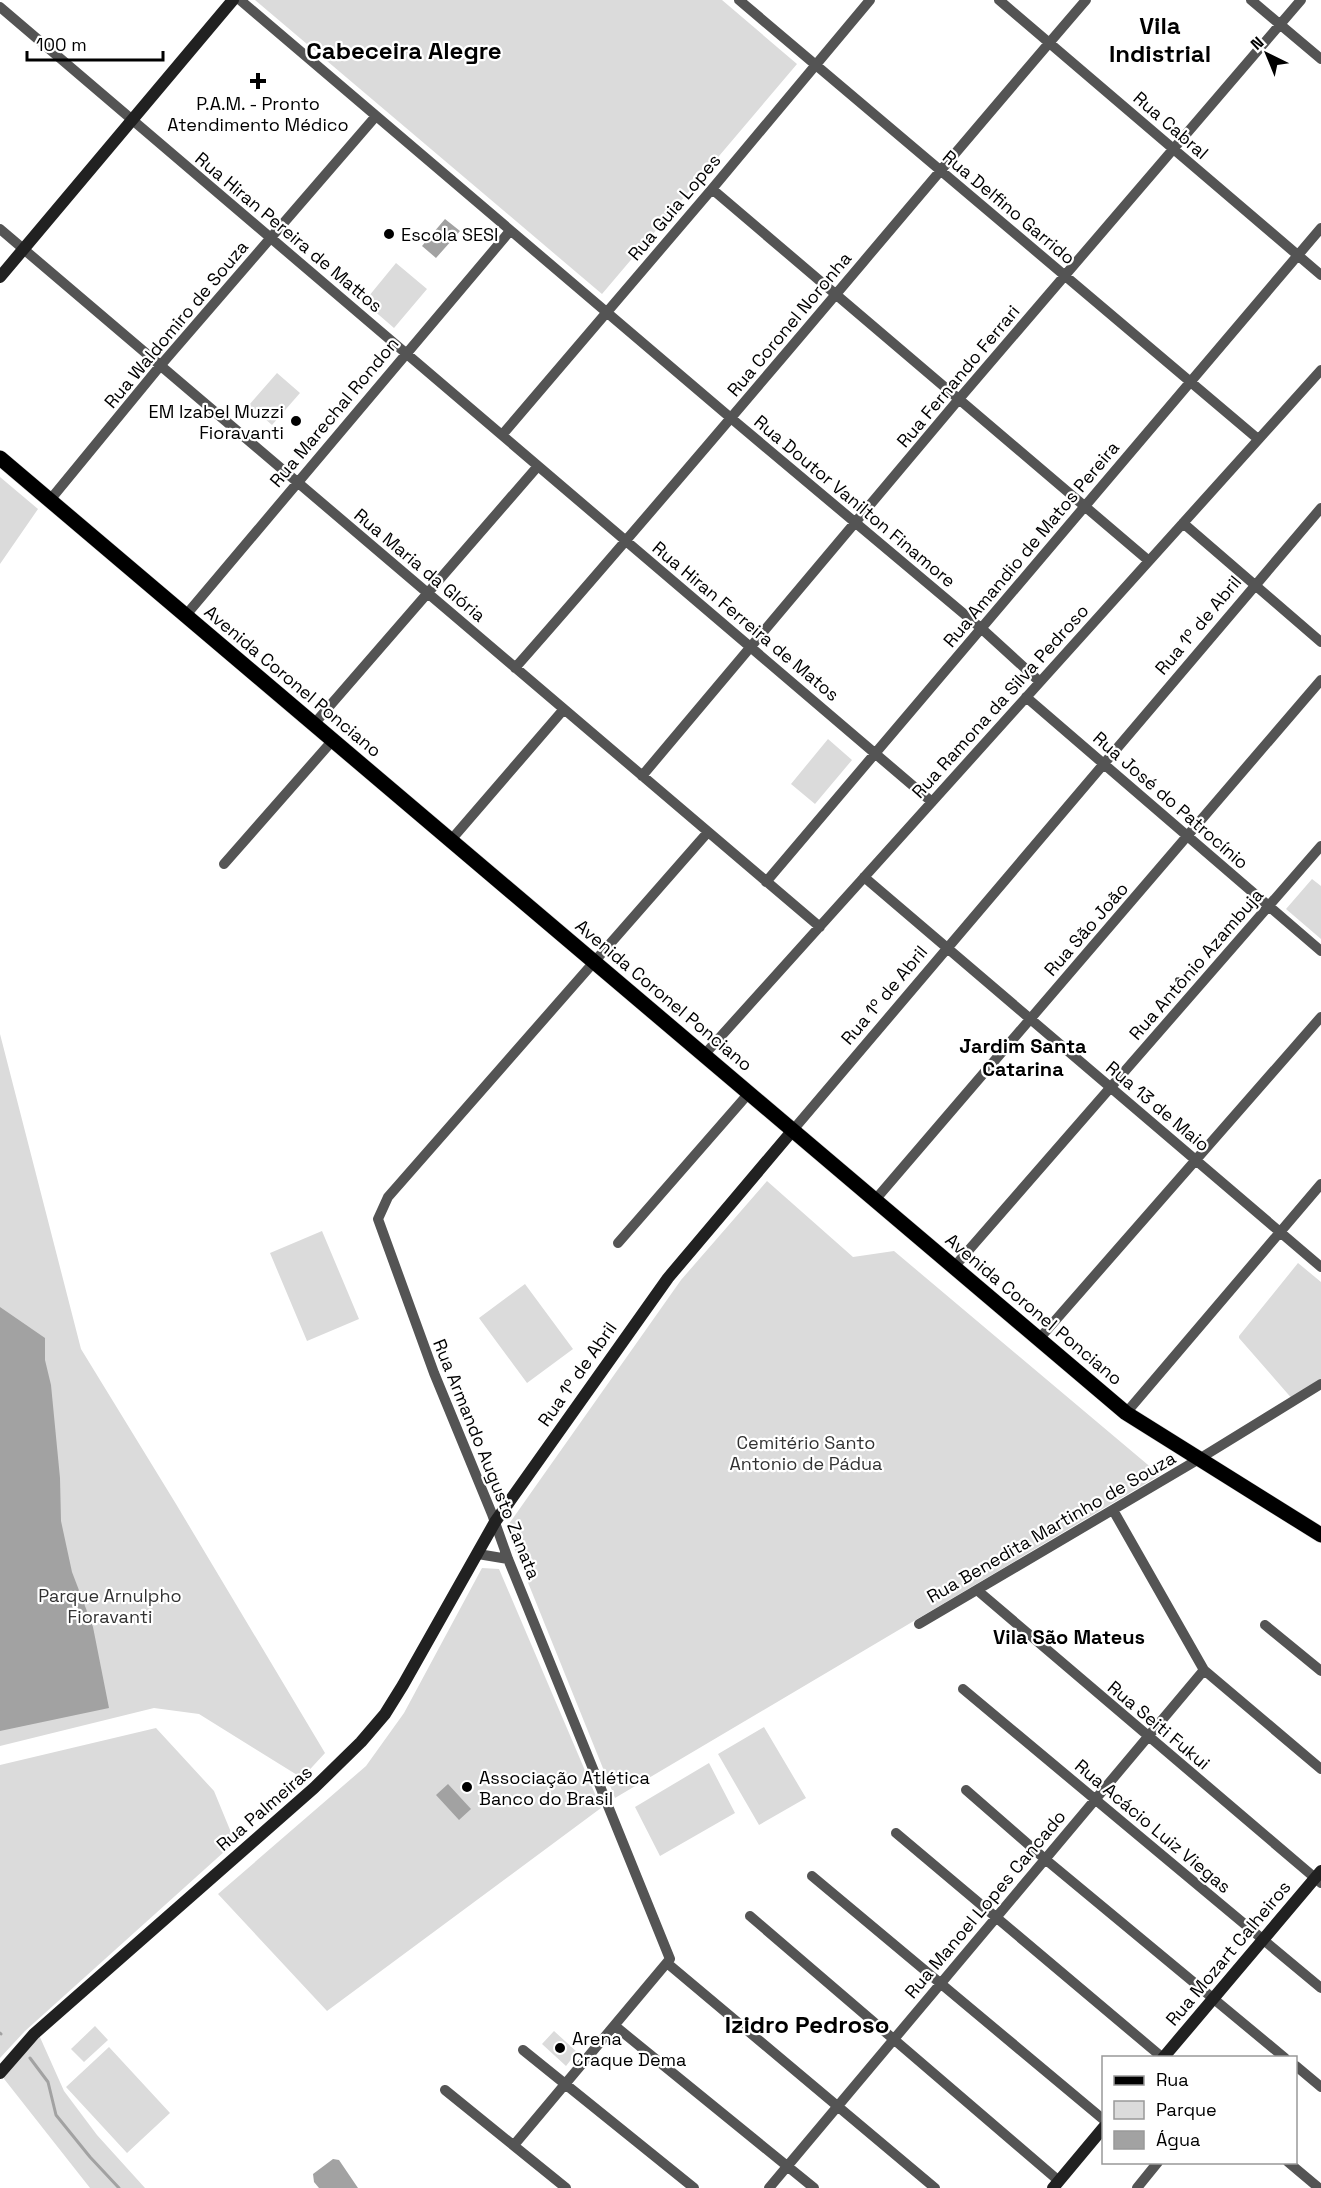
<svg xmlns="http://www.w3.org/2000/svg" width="1321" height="2188" viewBox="0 0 1321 2188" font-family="'Space Grotesk',sans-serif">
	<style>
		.green { fill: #dbdbdb }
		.water { fill: #a2a2a2 }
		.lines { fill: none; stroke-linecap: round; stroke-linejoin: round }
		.stream { stroke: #a2a2a2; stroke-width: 3 }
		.primary-casing { stroke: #dbdbdb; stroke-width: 16 }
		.street { stroke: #545454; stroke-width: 10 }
		.secondary { stroke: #212121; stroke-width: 12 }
		.primary { stroke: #000; stroke-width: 15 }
		.poi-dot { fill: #000; stroke: #fff; stroke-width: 2 }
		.labels { text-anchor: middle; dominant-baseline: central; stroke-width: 4.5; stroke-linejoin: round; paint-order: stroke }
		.poi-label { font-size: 18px; fill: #000; stroke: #fff; text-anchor: start }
		.street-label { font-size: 18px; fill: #000; stroke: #fff }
		.park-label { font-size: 18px; fill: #323232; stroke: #fff }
		.neighbourhood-label { font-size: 20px; font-weight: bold; fill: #000; stroke: #fff }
		.district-label { font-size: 24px; font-weight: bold; fill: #000; stroke: #fff }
	</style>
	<rect width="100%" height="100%" fill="#fff"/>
	<path class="green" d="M255,0H722L797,64L602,294Z
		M396,263L427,289L394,328L364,302Z
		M277,373L300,393L272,425L249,405Z
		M0,477L38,509L0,564Z
		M828,739L852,760L815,804L791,784Z
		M1312,879L1321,886V939L1286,909Z
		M0,1034L81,1349L176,1504L325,1753L302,1778L199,1714L154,1708L0,1746Z
		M767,1181L853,1257L894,1251L1160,1475L615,1798L506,1528L681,1280Z
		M322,1231L359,1319L307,1341L270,1253Z
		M1298,1263L1321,1282V1384L1294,1401L1239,1338V1336Z
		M525,1284L573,1349L527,1383L479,1318Z
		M482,1568L499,1569L601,1808L327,2011L218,1894L366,1766L404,1713Z
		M764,1727L806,1798L759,1825L718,1754Z
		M156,1728L214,1791L235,1842L25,2031L0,2058V1765Z
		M709,1763L735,1813L660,1856L635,1807Z
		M95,2026L108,2040L84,2062L71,2049Z
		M554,2031L577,2052L566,2066L542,2044Z
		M39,2035L64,2091L97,2135L145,2188H90L1,2075Z
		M109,2047L170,2113L127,2153L66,2087Z"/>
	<path class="water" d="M445,219L460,231L436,258L422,246Z
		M0,1307L45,1338V1360L51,1385L60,1478L61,1521L72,1572L93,1627L109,1708L0,1731Z
		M448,1784L471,1809L459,1820L436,1795Z
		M333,2159L339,2160L358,2188H319L314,2182L313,2174Z"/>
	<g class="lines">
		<path class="stream" d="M0,2033L1,2034
			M30,2058L48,2082L56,2115L90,2157L119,2188"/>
		<g class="primary-casing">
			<path id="primary" d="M0,458L1126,1413L1321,1535"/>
		</g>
		<path class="street" d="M240,0L732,419L982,629L1040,682
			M739,0L1258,439
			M999,0L1321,275
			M1251,0L1321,59
			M0,7L932,802
			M712,189L1149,561
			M0,229L820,927
			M502,435L712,189L870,0
			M50,500L160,366L376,116
			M1183,523L1321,642
			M186,615L510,231
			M515,668C709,448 895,222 1086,0
			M1026,697L1321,951
			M314,724L538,466
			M642,776L959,399L1301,0
			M451,840L564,709
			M224,864L333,740
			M864,877L1321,1267
			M766,882L1321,228
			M704,1055L1321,370
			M793,1130L1321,508
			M875,1200L1321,680
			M618,1243L749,1093
			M954,1267L1321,846
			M1039,1339L1321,1017
			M1126,1413L1321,1184
			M1113,1510L1204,1670L1321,1769
			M478,1554L508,1559
			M977,1590L1321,1883
			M919,1624L1199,1459L1321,1384
			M1265,1625L1321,1671
			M963,1689L1321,1988
			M966,1790L1045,1859L1285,2058
			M896,1833L1163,2058
			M812,1876L1104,2120
			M750,1916L1059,2181
			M667,1963L935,2188
			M615,2026L814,2188
			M523,2050L694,2188
			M1296,2066L1321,2087
			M445,2090L566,2188
			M514,2145L670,1959L508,1559L492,1514L434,1373L378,1219L388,1197L708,832
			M1288,2162L1319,2188
			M769,2188L1204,1670
			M1137,2188L1158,2162"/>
		<path class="secondary" d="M0,277L233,0
			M1163,2058L1321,1871
			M0,2073L34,2034L314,1788L361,1742L385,1714L403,1685L495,1522L514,1495L668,1278L793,1130
			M1053,2188L1104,2127"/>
		<use href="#primary" class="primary"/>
	</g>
	<g class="poi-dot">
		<path d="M255 72h6v6h6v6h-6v6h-6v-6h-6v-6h6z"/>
		<circle cx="389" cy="234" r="6"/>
		<circle cx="296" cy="421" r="6"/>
		<circle cx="467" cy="1787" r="6"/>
		<circle cx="560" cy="2048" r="6"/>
	</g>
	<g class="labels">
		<g class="poi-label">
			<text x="258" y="103" text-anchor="middle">P.A.M. - Pronto<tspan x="258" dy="21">Atendimento Médico</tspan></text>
			<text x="401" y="234">Escola SESI</text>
			<text x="284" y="411" text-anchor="end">EM Izabel Muzzi<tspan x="284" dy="21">Fioravanti</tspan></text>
			<text x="479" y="1777">Associação Atlética<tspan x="479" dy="21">Banco do Brasil</tspan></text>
			<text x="572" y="2038">Arena<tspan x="572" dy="21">Craque Dema</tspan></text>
		</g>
		<g class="street-label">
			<text transform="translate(1171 125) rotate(41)">Rua Cabral</text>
			<text transform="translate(674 207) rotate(-50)">Rua Guia Lopes</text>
			<text transform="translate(1009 207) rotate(40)">Rua Delfino Garrido</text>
			<text transform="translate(289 232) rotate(40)">Rua Hiran Pereira de Mattos</text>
			<text transform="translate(176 324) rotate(-50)">Rua Waldomiro de Souza</text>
			<text transform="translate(789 324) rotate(-50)">Rua Coronel Noronha</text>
			<text transform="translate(958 376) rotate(-50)">Rua Fernando Ferrari</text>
			<text transform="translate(334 412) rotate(-50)">Rua Marechal Rondon</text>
			<text transform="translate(855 501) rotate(40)">Rua Doutor Vanilton Finamore</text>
			<text transform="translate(1031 544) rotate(-50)">Rua Amandio de Matos Pereira</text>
			<text transform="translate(420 565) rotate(40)">Rua Maria da Glória</text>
			<text transform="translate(746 621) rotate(40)">Rua Hiran Ferreira de Matos</text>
			<text transform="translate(1198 625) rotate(-50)">Rua 1º de Abril</text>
			<text transform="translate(293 681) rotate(40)">Avenida Coronel Ponciano</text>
			<text transform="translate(1000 701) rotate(-48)">Rua Ramona da Silva Pedroso</text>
			<text transform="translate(1171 800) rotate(41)">Rua José do Patrocínio</text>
			<text transform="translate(1086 929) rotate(-49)">Rua São João</text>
			<text transform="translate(1196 964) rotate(-49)">Rua Antônio Azambuja</text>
			<text transform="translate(664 995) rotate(40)">Avenida Coronel Ponciano</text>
			<text transform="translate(884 995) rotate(-50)">Rua 1º de Abril</text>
			<text transform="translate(1158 1106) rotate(40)">Rua 13 de Maio</text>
			<text transform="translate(1034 1309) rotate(40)">Avenida Coronel Ponciano</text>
			<text transform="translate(577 1374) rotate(-55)">Rua 1º de Abril</text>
			<text transform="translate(487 1459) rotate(68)">Rua Armando Augusto Zanata</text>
			<text transform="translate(1051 1527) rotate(-30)">Rua Benedita Martinho de Souza</text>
			<text transform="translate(1159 1725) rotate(40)">Rua Seiti Fukui</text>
			<text transform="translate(264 1808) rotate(-41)">Rua Palmeiras</text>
			<text transform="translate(1153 1826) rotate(40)">Rua Acácio Luiz Viegas</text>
			<text transform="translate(985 1904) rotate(-50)">Rua Manoel Lopes Cancado</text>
			<text transform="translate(1228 1953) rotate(-50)">Rua Mozart Calheiros</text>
		</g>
		<g class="park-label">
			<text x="806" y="1442">Cemitério Santo<tspan x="806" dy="21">Antonio de Pádua</tspan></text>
			<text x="110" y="1595">Parque Arnulpho<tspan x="110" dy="21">Fioravanti</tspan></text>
		</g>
		<g class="neighbourhood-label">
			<text x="1023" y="1046">Jardim Santa<tspan x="1023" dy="23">Catarina</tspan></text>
			<text x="1069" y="1637">Vila São Mateus</text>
		</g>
		<g class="district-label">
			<text x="1160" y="25">Vila<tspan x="1160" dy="28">Indistrial</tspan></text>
			<text x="404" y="50">Cabeceira Alegre</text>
			<text x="807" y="2024">Izidro Pedroso</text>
		</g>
	</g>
	<rect x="1102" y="2056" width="195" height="108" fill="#ffffff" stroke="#999999" stroke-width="1.5"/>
	<rect x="1114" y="2076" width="30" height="9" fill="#000000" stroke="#999999" stroke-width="1.5"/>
	<text x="1156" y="2086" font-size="18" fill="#000000">Rua</text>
	<rect x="1114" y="2101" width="30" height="18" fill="#dbdbdb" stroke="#999999" stroke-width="1.5"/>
	<text x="1156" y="2116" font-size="18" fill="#000000">Parque</text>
	<rect x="1114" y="2131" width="30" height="18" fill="#a2a2a2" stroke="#999999" stroke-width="1.5"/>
	<text x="1156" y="2146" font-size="18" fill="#000000">Água</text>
	<g transform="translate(1267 54) rotate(317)" stroke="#ffffff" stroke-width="4.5" paint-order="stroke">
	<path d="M0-4.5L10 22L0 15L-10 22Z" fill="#000000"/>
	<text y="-9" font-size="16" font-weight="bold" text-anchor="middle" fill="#000000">N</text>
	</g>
	<path d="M27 51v9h136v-9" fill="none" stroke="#000000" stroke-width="3"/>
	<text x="36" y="51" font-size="18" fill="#000000" stroke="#ffffff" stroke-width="4.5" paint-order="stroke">100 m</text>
</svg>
